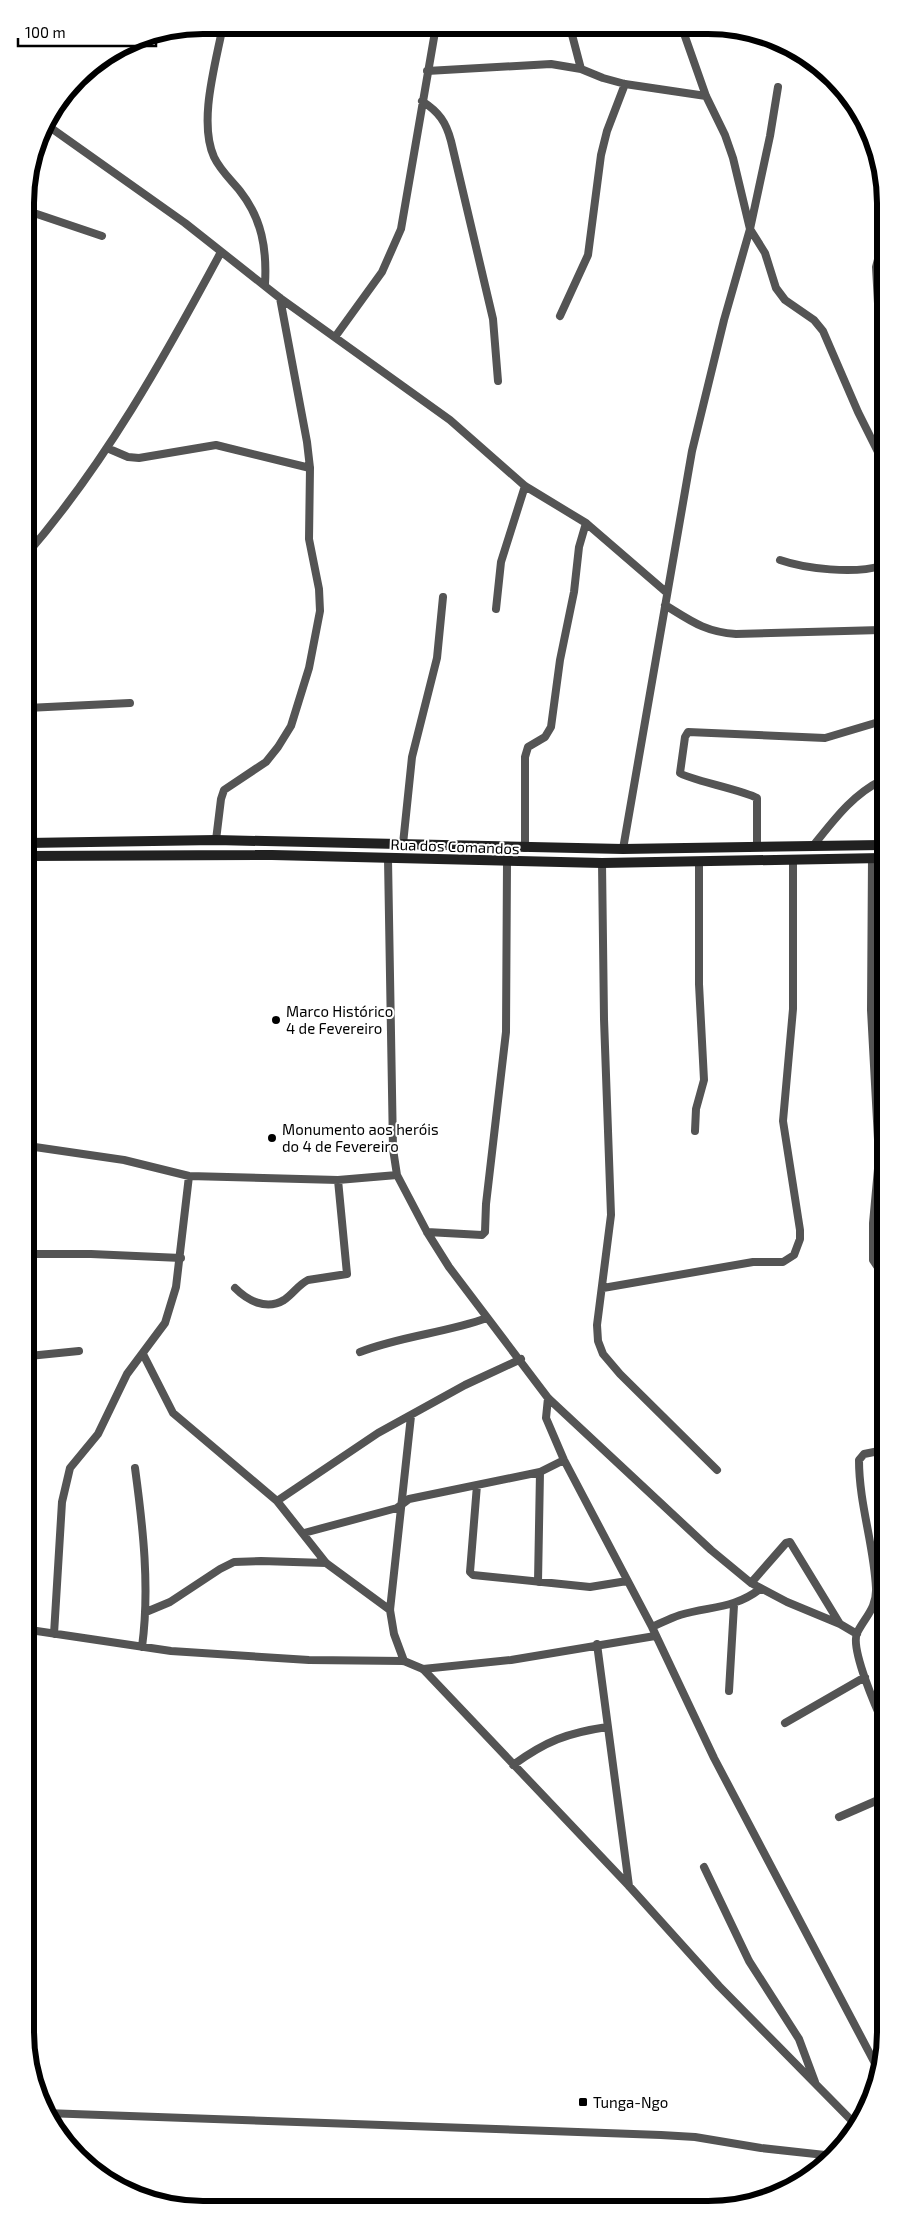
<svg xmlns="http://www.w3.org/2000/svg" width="911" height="2235" viewBox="0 0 911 2235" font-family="'Exo 2',sans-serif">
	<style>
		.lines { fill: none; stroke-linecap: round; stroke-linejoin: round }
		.minor { stroke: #545454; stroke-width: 8 }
		.secondary { stroke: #212121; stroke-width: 10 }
		.poi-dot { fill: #000; stroke: #fff; stroke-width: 2 }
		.labels { text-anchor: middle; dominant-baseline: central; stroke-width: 4; stroke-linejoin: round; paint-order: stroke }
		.street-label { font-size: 15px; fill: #000; stroke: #fff }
		.poi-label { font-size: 15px; fill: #000; stroke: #fff; text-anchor: start }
		.rim { fill: none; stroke: #000; stroke-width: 6 }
	</style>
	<rect width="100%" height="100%" fill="#fff"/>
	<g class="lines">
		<path class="minor" d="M223,25C216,63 198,121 214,157C220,170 232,181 240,191C262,219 267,249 265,284
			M570,27L581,69
			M682,28L706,96L725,135L733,158L750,229L765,253L776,288L785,300L814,320L823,331L858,412L881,458
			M427,71L551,64L581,69L603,78L625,84L706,96
			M422,101C439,112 446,122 451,141L493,319L498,381
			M44,123L185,223L280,298L450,420L525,486L586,523L666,592
			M25,210L102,236
			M880,252L876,267L881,358
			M560,316L588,255L601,155L607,131L625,84
			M335,337L382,272L401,229L436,26
			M107,448L128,457L139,458L216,445L310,468
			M26,555C105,464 164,358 221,252
			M780,560C806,569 854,574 881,566
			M665,605C691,621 705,632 736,634L881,630
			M496,609L501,562L525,486
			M27,708L130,703
			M216,840L221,799L224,790L266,762L278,747L291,726L309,668L320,611L319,589L309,539L310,468L307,442L280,298
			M403,844L412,757L437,658L443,597
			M813,846C834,820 852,795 882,780
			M757,847V798C743,790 686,779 680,773L685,737L688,732L825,738L882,721
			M525,848V757L528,747L545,737L551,727L560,660L574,592L579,547L586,523
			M623,849L692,451L724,320L750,229L770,136L778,87
			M872,858L871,1010L879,1158L873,1223V1260L877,1266L883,1267
			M388,859L393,1149L397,1175L427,1232L449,1267L548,1398L711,1550L751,1583L787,1602L840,1624L857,1634
			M602,863L604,1019L611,1215L597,1325L598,1341L603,1354L620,1374L717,1470
			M695,1131L696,1109L704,1080L699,984V863
			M28,1146L124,1160L189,1176L338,1180L397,1175
			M427,1232L482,1235L485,1232L486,1204L506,1032L507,863
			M29,1254H91L181,1258
			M235,1288C247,1300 266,1311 284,1300C293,1294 298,1285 308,1280L347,1274L338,1180
			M603,1288L753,1262H783L794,1255L800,1239V1230L783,1121L793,1009V861
			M360,1352C401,1336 445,1333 487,1318
			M143,1354L173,1413L277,1501L326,1563L390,1610
			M29,1356L79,1351
			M548,1398L546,1418L564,1460L652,1627L714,1758L879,2071
			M884,1450L864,1454L859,1460C859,1504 874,1545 876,1588C877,1608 865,1617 857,1633C850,1649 877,1710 885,1727
			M135,1468C143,1527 150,1588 142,1647
			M477,1485L470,1572L473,1575L590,1587L627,1581
			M277,1501L378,1433L465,1385L521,1359
			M304,1533L397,1508L409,1499L540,1472L564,1460
			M538,1582L540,1472
			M751,1583L786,1543L790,1542L840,1624
			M146,1612L170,1602L220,1569L234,1562L261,1561L326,1563
			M652,1627C661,1623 671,1618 680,1615C711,1606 734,1609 760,1589
			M30,1630L171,1651L309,1660L404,1661L423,1669L629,1886L719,1986L857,2126
			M54,1634L62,1502L70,1468L98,1434L127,1374L165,1323L176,1287L189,1176
			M597,1644L629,1886
			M404,1661L394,1634L390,1610L411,1416
			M423,1669L511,1660L655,1636
			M729,1691L734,1605
			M785,1723L865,1677
			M513,1765C546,1741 567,1733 607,1727
			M839,1817L885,1797
			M704,1867L749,1961L799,2039L815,2082
			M45,2113L661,2135L695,2137L761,2148L834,2156"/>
		<path class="secondary" d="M27,843L216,840L623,849L882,845
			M27,856L272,855L602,863L882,858"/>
	</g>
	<g class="poi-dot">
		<circle cx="276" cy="1020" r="5"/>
		<circle cx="272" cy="1138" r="5"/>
		<rect x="578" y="2097" width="10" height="10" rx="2.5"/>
	</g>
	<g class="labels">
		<g class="street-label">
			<text transform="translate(455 846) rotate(2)">Rua dos Comandos</text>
		</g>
		<g class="poi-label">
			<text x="286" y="1011">Marco Histórico<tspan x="286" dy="17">4 de Fevereiro</tspan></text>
			<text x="282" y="1129">Monumento aos heróis<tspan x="282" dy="17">do 4 de Fevereiro</tspan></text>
			<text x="593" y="2102">Tunga-Ngo</text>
		</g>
	</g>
	<path d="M0 0H911V2235H0ZM203 34H708A169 169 0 0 1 877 203V2032A169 169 0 0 1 708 2201H203A169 169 0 0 1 34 2032V203A169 169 0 0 1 203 34Z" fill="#fff" fill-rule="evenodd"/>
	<path class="rim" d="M203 34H708A169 169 0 0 1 877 203V2032A169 169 0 0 1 708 2201H203A169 169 0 0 1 34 2032V203A169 169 0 0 1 203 34Z"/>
	<path d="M18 38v8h138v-8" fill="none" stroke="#000000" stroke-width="2.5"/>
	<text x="25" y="38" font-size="15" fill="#000000" stroke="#ffffff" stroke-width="4" paint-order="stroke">100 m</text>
</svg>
